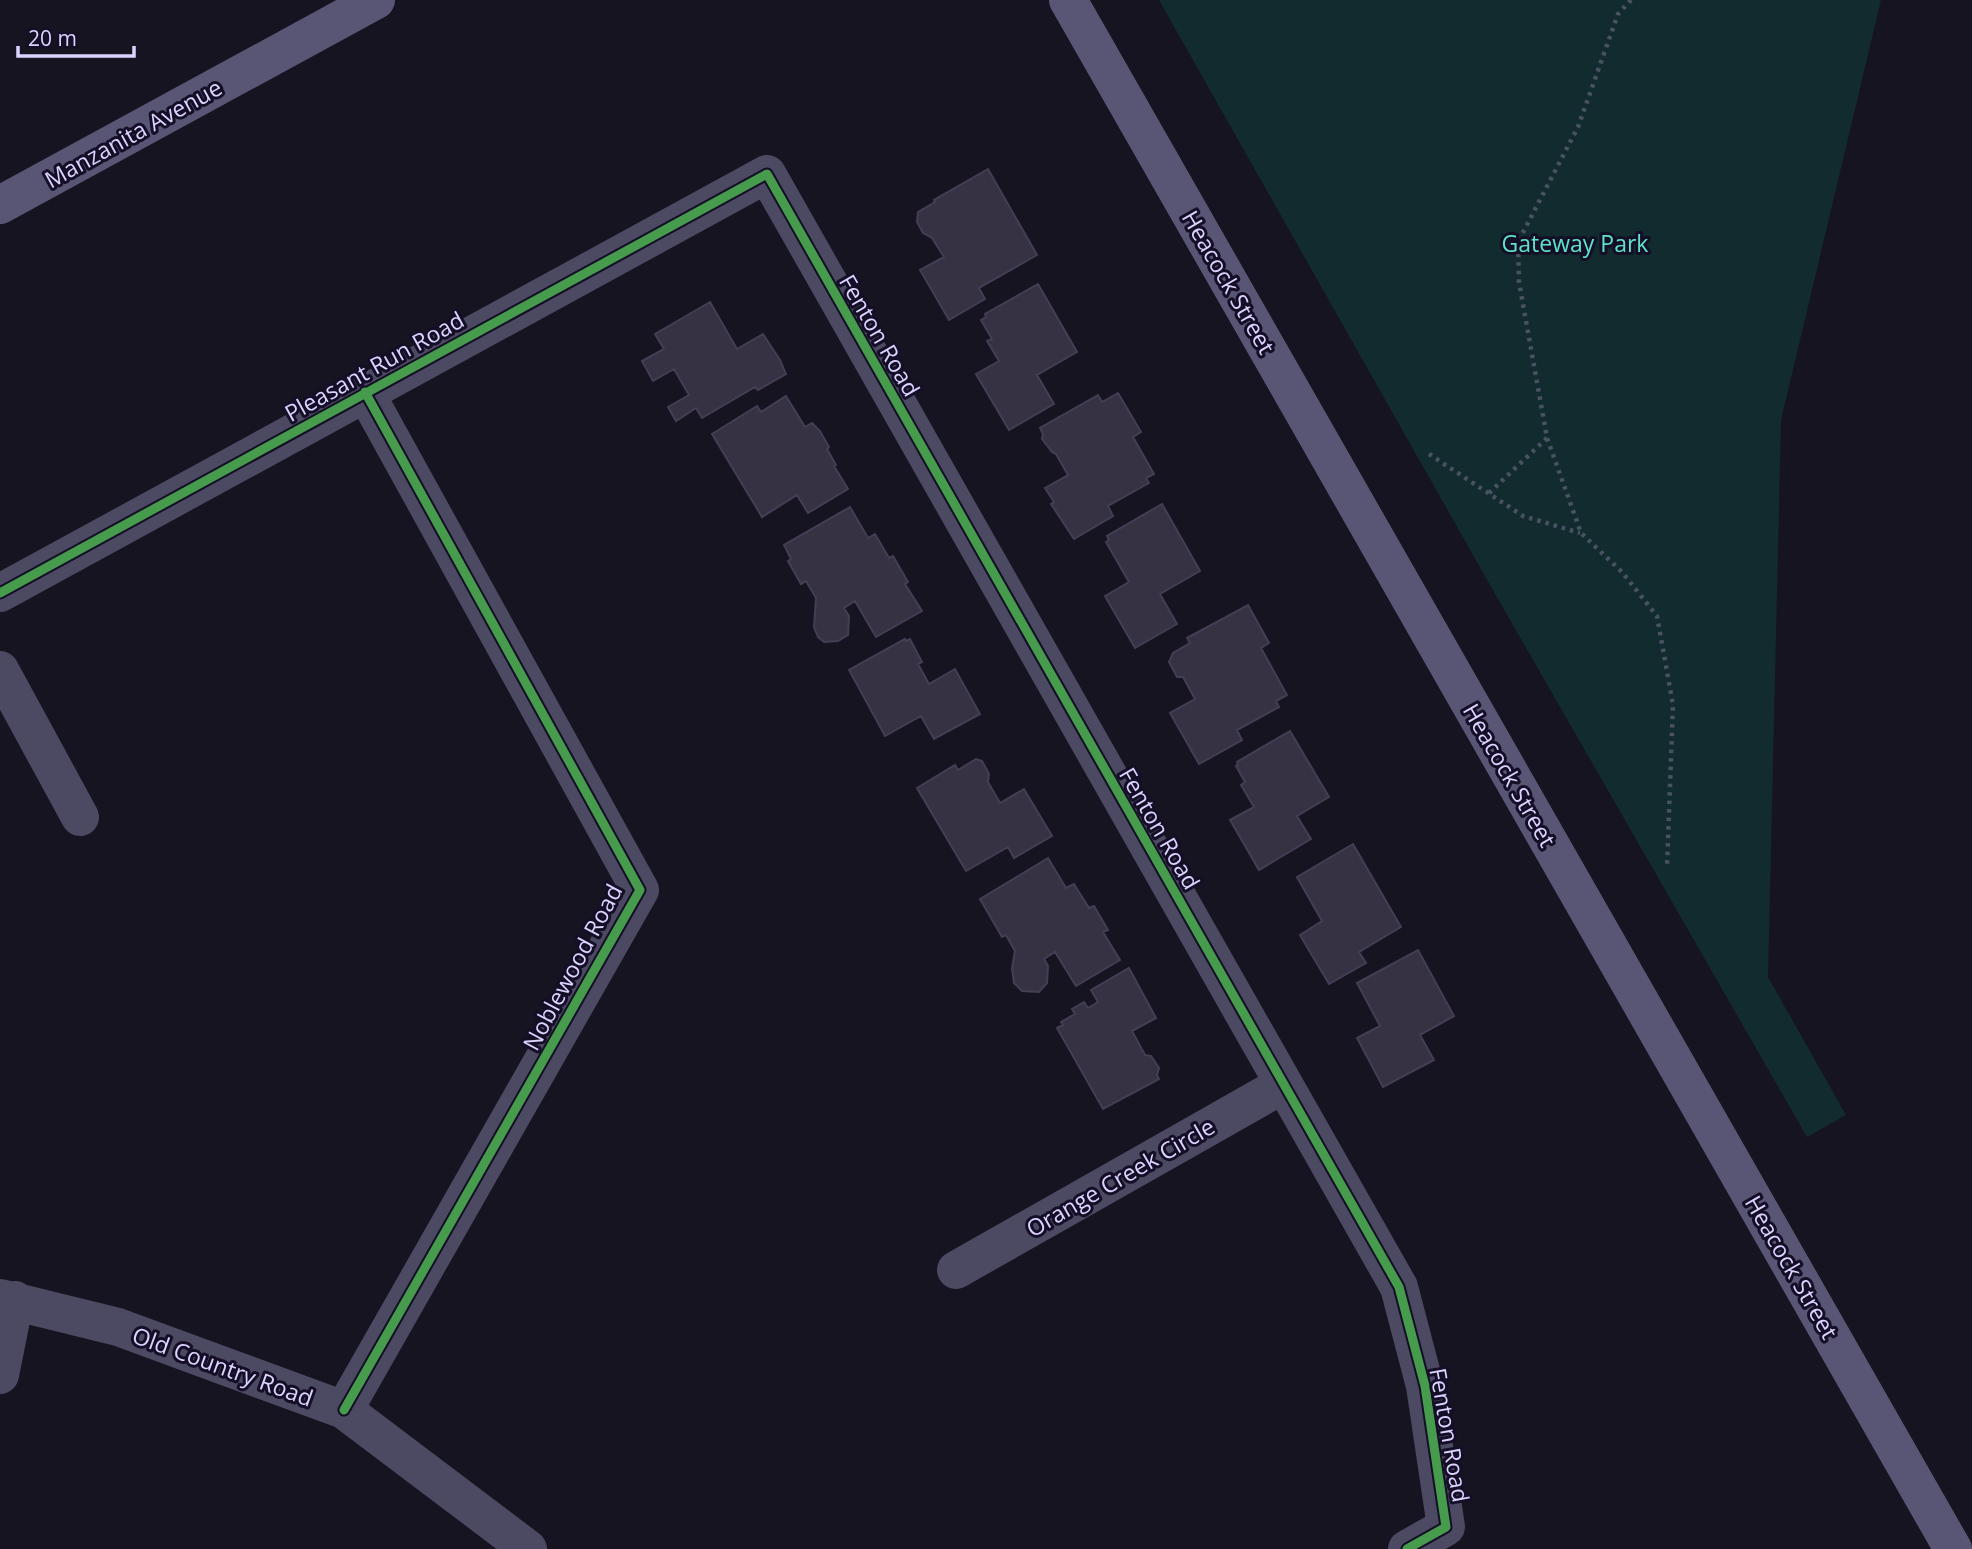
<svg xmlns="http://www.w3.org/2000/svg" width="1972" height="1549" viewBox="0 0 1972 1549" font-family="'Open Sans',sans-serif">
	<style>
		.green { fill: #122b2e }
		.building { fill: #363243; stroke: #443e55; stroke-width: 2 }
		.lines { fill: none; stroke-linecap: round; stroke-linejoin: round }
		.path { stroke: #475262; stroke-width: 4.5; stroke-dasharray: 3.5 5; stroke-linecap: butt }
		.street { stroke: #4c4962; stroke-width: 38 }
		.secondary { stroke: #595574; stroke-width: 38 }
		.cycleway-casing { stroke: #140f26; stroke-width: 13 }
		.cycleway { stroke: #469c4c; stroke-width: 9 }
		.labels { text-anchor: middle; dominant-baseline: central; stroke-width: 6; stroke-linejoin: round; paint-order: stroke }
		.street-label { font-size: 23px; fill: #dcd3ff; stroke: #140f26 }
		.park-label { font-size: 23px; fill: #5de2cb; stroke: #140f26 }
	</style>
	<rect width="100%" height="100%" fill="#171421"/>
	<path class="green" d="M1159,0H1881L1781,420L1768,977L1846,1115L1807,1137L1490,585Z"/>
	<path class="building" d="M988,169L1037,255L979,288L985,299L949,320L920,270L944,257L932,238L923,233L917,222L918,212L935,202L934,200Z
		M1038,284L1077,352L1037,375L1054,404L1009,430L976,374L999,361L987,341L992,339L981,320L986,317L985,314Z
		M710,302L737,349L763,334L780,360L786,374L758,390L755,387L702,418L696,408L676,421L668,407L689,395L674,369L653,381L642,361L664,349L655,334Z
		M1118,393L1141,432L1133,437L1154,474L1146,478L1149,483L1108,506L1113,516L1074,539L1051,504L1054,502L1045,488L1068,475L1056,454L1052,452L1042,439L1043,434L1040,428L1098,395L1102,402Z
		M786,396L805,427L812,423L820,431L829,447L827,449L836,465L834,466L848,489L808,513L797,495L762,517L712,434L757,406L761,412Z
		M1162,504L1200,571L1160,594L1177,624L1135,648L1105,596L1129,582L1106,542L1109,540L1107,536Z
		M850,507L868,538L875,534L889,558L893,556L908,582L905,584L922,611L876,637L855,601L844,608L849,616L848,635L838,641L824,642L818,637L814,627L816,598L806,581L801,584L788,561L791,559L784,545Z
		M1248,605L1269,643L1261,648L1287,695L1276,701L1279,707L1237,730L1242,740L1199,764L1170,713L1195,699L1183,677H1177L1169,662L1173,653L1190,643L1187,638Z
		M905,639L906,641L910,639L922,662L918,664L929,684L955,669L980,714L934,739L921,716L885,736L849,670Z
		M1290,731L1329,797L1297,816L1311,839L1259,870L1230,820L1254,807L1241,785L1245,782L1236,766L1238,765L1237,762Z
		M976,759L982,761L989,774L988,782L1000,803L1024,789L1052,836L1014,858L1008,847L966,871L917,788L955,765L958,770Z
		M1353,844L1401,927L1359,952L1366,963L1329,984L1300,935L1322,921L1297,877Z
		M1048,858L1066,888L1074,884L1089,908L1094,906L1108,930L1103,932L1120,960L1076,986L1055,952L1044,959L1048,966L1047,983L1039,992L1022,991L1014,983L1012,968L1015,951L1006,935L1002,937L980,899Z
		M1418,950L1454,1016L1420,1035L1434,1060L1383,1087L1357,1038L1380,1026L1357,983Z
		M1129,968L1156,1018L1132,1031L1145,1055L1151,1056L1159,1068L1157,1075L1159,1079L1103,1109L1057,1028L1063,1025L1061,1022L1075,1014L1072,1009L1084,1002L1088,1008L1098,1002L1091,990Z"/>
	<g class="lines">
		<path class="path" d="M1631,0L1618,14L1578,127L1518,242L1519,282L1547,438L1581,533L1622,572L1657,616L1673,705L1667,867
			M1429,454L1523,516L1580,533
			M1489,493L1547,438"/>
		<path class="street" d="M0,593L767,174L1399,1287L1425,1386L1446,1527L1407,1549
			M0,670L80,817
			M956,1270L1284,1084
			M0,1298L118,1327L344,1410L528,1549
			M0,1375L15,1300
			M344,1410L640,890L365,392"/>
		<path class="secondary" d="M1068,0L1953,1549
			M0,205L376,0"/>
		<g class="cycleway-casing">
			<path id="cycleway" d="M0,593L767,174L1399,1287L1425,1386L1446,1527L1407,1549
				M344,1410L640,890L365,392"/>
		</g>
		<use href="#cycleway" class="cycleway"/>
	</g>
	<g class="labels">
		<g class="street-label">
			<text transform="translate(133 133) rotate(-29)">Manzanita Avenue</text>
			<text transform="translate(1229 282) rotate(60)">Heacock Street</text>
			<text transform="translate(880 335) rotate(60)">Fenton Road</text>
			<text transform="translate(374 366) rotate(-29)">Pleasant Run Road</text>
			<text transform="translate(1510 775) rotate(60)">Heacock Street</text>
			<text transform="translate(1160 828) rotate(60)">Fenton Road</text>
			<text transform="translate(572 967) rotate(-62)">Noblewood Road</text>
			<text transform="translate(1120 1177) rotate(-30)">Orange Creek Circle</text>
			<text transform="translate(1792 1267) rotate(60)">Heacock Street</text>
			<text transform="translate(223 1366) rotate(20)">Old Country Road</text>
			<text transform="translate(1450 1435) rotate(80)">Fenton Road</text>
		</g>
		<g class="park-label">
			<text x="1575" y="243">Gateway Park</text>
		</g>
	</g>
	<path d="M18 46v10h116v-10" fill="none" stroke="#dcd3ff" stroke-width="3.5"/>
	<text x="28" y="46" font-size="21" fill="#dcd3ff" stroke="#140f26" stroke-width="5" paint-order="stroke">20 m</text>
</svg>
